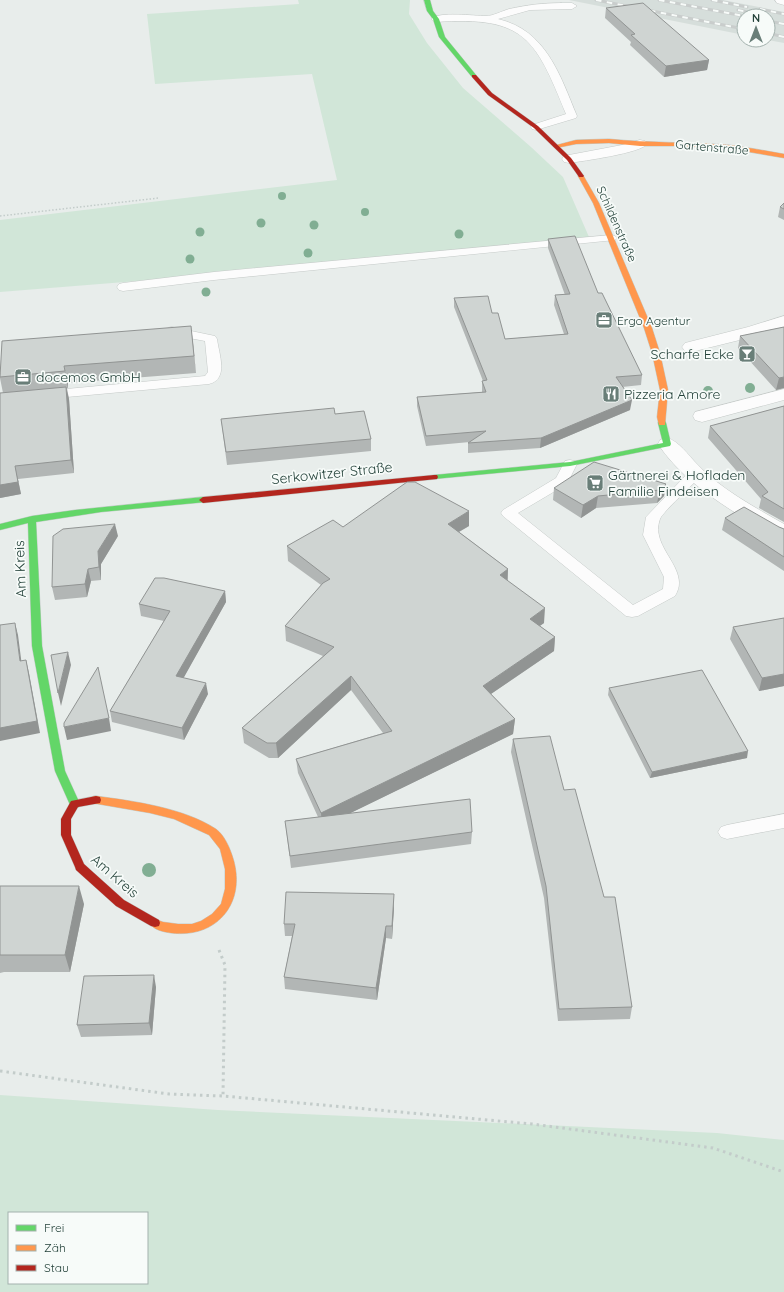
<svg xmlns="http://www.w3.org/2000/svg" width="784" height="1292" viewBox="0 0 784 1292" font-family="Quicksand,sans-serif">
	<style>
		.built { fill: #d6dedb }
		.green { fill: #d1e6d8; fill-rule: evenodd }
		.lines { fill: none; stroke-linecap: round; stroke-linejoin: round }
		.lane-casing { stroke: #c5cac8; stroke-width: 1 }
		.street-casing { stroke: #c5cac8; stroke-width: 1 }
		.fast-casing { stroke: #c3cbc8; stroke-width: 1 }
		.slow-casing { stroke: #c3cbc8; stroke-width: 1 }
		.jam-casing { stroke: #c3cbc8; stroke-width: 1 }
		.path-far1 { stroke: #c3ccca; stroke-width: 1.5; stroke-dasharray: 1.5 2; stroke-linecap: butt }
		.path { stroke: #c3ccca; stroke-width: 3; stroke-dasharray: 2.5 4; stroke-linecap: butt }
		.lane { fill: #fcfcfc; fill-rule: evenodd }
		.street { fill: #fcfcfc; fill-rule: evenodd }
		.fast { fill: #63d668; fill-rule: evenodd }
		.slow { fill: #ff974d; fill-rule: evenodd }
		.jam { fill: #b3261e; fill-rule: evenodd }
		.rail-casing { stroke: #c9cdcc; stroke-width: 3 }
		.rail { stroke: #f7fbf9; stroke-width: 2; stroke-dasharray: 5.5; stroke-linecap: butt }
		.tree { fill: #81ae93 }
		.wall { fill: #b2b6b5 }
		.shaded-wall { fill: #919493 }
		.building { fill: #cfd4d2; stroke: #919493 }
		.labels { text-anchor: middle; dominant-baseline: central; stroke-width: 3.5; stroke-linejoin: round; paint-order: stroke }
		.far-street-label { font-size: 12px; fill: #24423a; stroke: #f7fbf9 }
		.far-poi-label { font-size: 12px; fill: #24423a; stroke: #f7fbf9; text-anchor: start }
		.poi-label { font-size: 14px; fill: #24423a; stroke: #f7fbf9; text-anchor: start }
		.street-label { font-size: 14px; fill: #24423a; stroke: #f7fbf9 }
	</style>
	<rect width="100%" height="100%" fill="#e8edeb"/>
	<path class="built" d="M569,0H723L784,12V43L768,40V16H744V35Z"/>
	<path class="green" d="M298,0H410L409,14L427,43L463,88L531,147L563,177L589,237L312,267L0,292V220L337,180L312,74L155,84L147,14L299,4Z
		M0,1095L218,1110L717,1133L784,1140V1292H0ZM9,1213H147V1283H9Z"/>
	<g class="lines">
		<g class="lane-casing">
			<path id="lane" d="M561,3H572L577,6L572,9L530,10L498,19C546,30 560,75 577,116L576,118L536,130L532,129L531,127L532,125L566,114C535,38 525,16 436,22L431,19C439,11 474,16 486,16C493,16 502,11 509,9C527,5 543,3 561,3Z
				M611,235L615,236L617,238L615,240L214,280L123,291L119,290L117,287L119,284L123,283L214,272Z
				M172,327L215,336L217,339C219,354 229,379 209,384L45,399L40,398L38,395L40,392L45,391L205,376L208,372L205,341L168,334L166,331L168,328Z
				M570,460L575,461L577,464L567,484L518,513L633,605L663,589L664,577L643,535L646,517L690,471L695,470L700,471L702,474L700,477C693,484 662,513 660,519C649,548 692,569 675,596L638,616L632,617L626,616L503,516L501,513L503,510L556,478L565,461Z
				M784,814V828L727,839L721,837L718,832L721,827L727,825Z"/>
		</g>
		<g class="street-casing">
			<path id="street" d="M775,0H784V5L777,3Z
				M640,140L645,141L647,144C641,153 583,161 569,163L564,162L562,159L564,156L569,155L622,145Z
				M784,316V327L760,335L691,352L685,351L682,347L685,343L748,327Z
				M784,389V400L702,422L695,420L693,416L695,412Z
				M667,438C679,441 688,455 697,464C719,488 756,508 784,524V540L777,538C734,512 686,486 658,444L660,440Z"/>
		</g>
		<g class="fast-casing">
			<path id="fast" d="M424,0H430L433,11L439,19L445,37L476,75V77H472L439,37L433,19L427,11Z
				M659,421H665L666,423L671,444L670,446L570,466L434,479L430,477L434,475L570,462L663,443L658,423Z
				M203,497L207,500L206,502L101,512L36,522L42,646L65,771L80,804L79,807L75,808L71,807L55,771L32,646L28,523L0,530V524L32,516L75,510Z"/>
		</g>
		<g class="slow-casing">
			<path id="slow" d="M609,139C649,143 689,142 729,145C747,147 766,151 784,154V158L731,149L681,146H640L609,143L576,144L556,148L553,146L576,140Z
				M579,175H583L599,203L652,328L660,353L668,390L665,425H659L657,417L660,390L652,353L644,328L593,203L578,176Z
				M96,796C134,801 184,808 216,829C224,835 229,846 232,855C248,900 219,939 171,933C164,932 153,930 150,923L151,920L155,919L163,922L178,924H192L201,921L212,914L221,904L225,889V869L220,849L209,835L174,819L150,813L92,803L91,800L92,797Z"/>
		</g>
		<g class="jam-casing">
			<path id="jam" d="M472,75H476L492,93L538,126L571,158L584,176L583,177H579L567,160L534,128L488,95L472,77Z
				M434,475H437L438,477L437,479L203,503L199,500L203,497Z
				M96,796L100,797L101,800L100,803L78,807L71,819V835L84,864L124,900L159,920L160,923L159,926L155,927L151,926L116,906L76,870L75,867L61,835V819L71,801Z"/>
		</g>
		<path class="path-far1" d="M0,216L159,198"/>
		<path class="path" d="M219,950L225,965L223,1096
			M0,1071L169,1094L223,1096L532,1124L713,1148L784,1172"/>
		<use href="#lane" class="lane"/>
		<use href="#street" class="street"/>
		<use href="#fast" class="fast"/>
		<use href="#slow" class="slow"/>
		<use href="#jam" class="jam"/>
		<g class="rail-casing">
			<path id="rail" d="M596,0L744,29
				M659,0L744,16
				M712,0L747,7
				M760,9L784,14
				M738,10L767,16
				M768,21L784,24
				M768,33L784,37"/>
		</g>
		<use href="#rail" class="rail"/>
	</g>
	<g class="tree">
		<circle cx="282" cy="196" r="4"/>
		<circle cx="365" cy="212" r="4"/>
		<circle cx="261" cy="223" r="4.5"/>
		<circle cx="314" cy="225" r="4.5"/>
		<circle cx="200" cy="232" r="4.5"/>
		<circle cx="459" cy="234" r="4.5"/>
		<circle cx="308" cy="253" r="4.5"/>
		<circle cx="190" cy="259" r="4.5"/>
		<circle cx="206" cy="292" r="4.5"/>
		<circle cx="750" cy="388" r="5"/>
		<circle cx="708" cy="391" r="5"/>
		<circle cx="149" cy="870" r="7"/>
	</g>
	<path class="wall" d="M606,8L709,60L707,70L664,77L630,45L631,42L605,18Z
		M784,203V220L778,217L780,207Z
		M548,239L598,293L642,375L641,385L622,387L630,410L540,448L468,453V443L470,442L426,446L417,406V397L482,392V381H483L454,307V298L492,313L505,339L564,334L554,305L555,295H565L548,248Z
		M191,326L196,373L68,383V388H67L69,399L74,473L18,479L21,494L0,498L3,393L0,378V373Z
		M784,327V388L776,390L738,348L740,336Z
		M784,406V522L759,508L761,499L708,438L710,426Z
		M335,414L371,439V451L227,465L221,419Z
		M666,484L664,496L657,503L596,508L581,518L553,500L554,488Z
		M725,518L779,527L784,529V571L722,530Z
		M469,526L459,532L508,569V581L544,623L540,626L555,637L554,651L491,694L515,719L513,734L350,813L472,832L471,844L291,868L285,821L318,817L298,773L296,759L383,733L351,690L278,758H269L244,743L242,728L323,656L286,641L285,626L321,585L288,561L287,546Z
		M118,536L101,564V580L91,581L87,597L55,600L52,587Z
		M225,591L226,602L183,678L208,694L184,740L112,722L110,711L164,621L141,616L139,604Z
		M784,618V686L759,691L730,639L733,627Z
		M609,688L747,758L650,778L608,695Z
		M513,739L564,790L632,1007L630,1019L558,1021L544,898L511,752Z
		M0,886L84,904L70,972H4L0,973Z
		M394,907L392,939L386,938L377,1000L285,989L284,977L292,936H285L284,924Z
		M156,987L152,1035L81,1037L77,1025Z"/>
	<path class="shaded-wall" d="M709,60L707,70L664,77L666,66Z
		M191,326L193,343L196,373L194,356Z
		M64,366L68,383V388L65,371Z
		M784,377V388L776,390L779,378Z
		M66,387L69,399L74,473L71,460Z
		M632,400L630,410L540,448L541,438Z
		M15,466L21,494L0,498V485Z
		M666,484L664,496L657,503L660,490Z
		M598,496L596,508L581,518L583,505Z
		M469,511V526L448,538V524Z
		M115,524L118,536L101,564V580L99,567L98,551Z
		M88,569L91,581L87,597L85,584Z
		M508,569L507,584L500,575Z
		M225,591L226,602L178,688L176,676Z
		M545,608L544,623L529,633L530,619Z
		M15,623L18,635L23,674L20,661Z
		M555,637L554,651L482,700L483,686Z
		M68,652L71,665L61,706L58,693Z
		M26,660L29,673L40,733L0,741V728Z
		M784,674V686L759,691L762,678Z
		M351,676V690L278,758L276,743Z
		M206,683L208,694L184,740L182,728Z
		M109,718L111,731L67,740L64,727Z
		M515,719L513,734L322,827L321,813Z
		M748,751L747,758L650,778L652,772Z
		M79,886L84,904L70,972L65,955Z
		M394,894V907L392,939V926Z
		M386,926V938L377,1000L376,988Z
		M154,975L156,987L152,1035L149,1023Z"/>
	<path class="building" d="M643,3L709,60L666,66L631,35L635,34L606,8Z
		M784,203V209L780,207Z
		M575,236L598,293H602L642,375L616,377L632,400L541,438L468,443L486,431L426,436L417,397L486,392L482,381L487,380L454,298L488,296L492,313H498L505,339L568,334L555,295L570,294L548,239Z
		M191,326L194,356L64,366L65,371L0,377L2,341Z
		M784,327V377L779,378L740,336Z
		M66,387L71,460L15,466L18,482L0,485V393Z
		M784,406V509L762,496L768,492L710,426Z
		M334,408L335,414L364,411L371,439L226,452L221,419Z
		M594,462L666,484L660,490L598,496L583,505L554,488Z
		M407,482H415L469,511L448,524L508,569L500,575L545,608L530,619L555,637L483,686L515,719L321,813L296,759L392,731L351,676L276,743H267L242,728L334,647L285,626L323,583L330,579L287,546L333,520L343,527Z
		M744,507L779,527L784,529V557L725,518Z
		M115,524L98,551L99,567L88,569L85,584L52,587L53,536L63,529Z
		M155,578H164L225,591L176,676L206,683L182,728L110,711L170,611L139,604Z
		M784,618V674L762,678L733,627Z
		M15,623L20,661L26,660L37,721L0,728V625Z
		M68,652L58,693L51,655Z
		M98,667L109,718L64,727V723Z
		M702,670L748,751L652,772L609,688Z
		M550,736L564,790L575,789L604,897H615L632,1007L559,1009L546,886L513,739Z
		M470,799L472,832L290,856L285,821Z
		M0,886H79L65,955H0Z
		M286,892L394,894L392,926H386L376,988L284,977L295,924H284Z
		M154,975L149,1023L77,1025L84,976Z"/>
	<defs>
		<g id="office-square" transform="scale(0.9)"><rect x="-9" y="-9" width="18" height="18" rx="4" fill="#697e78" stroke="#f7fbf9"/><path d="M-6-3h4V-5.5h4V-3h4V5H-6ZM-1-4.5V-3h2v-1.5ZM-6 0V1H6V0Z" fill="#fff"/></g>
		<g id="bar-square" transform="scale(0.9)"><rect x="-9" y="-9" width="18" height="18" rx="4" fill="#697e78" stroke="#f7fbf9"/><path d="M-6-5H6L.8 .8V4.5H3.5V6h-7V4.5H-.8V.8Z" fill="#fff"/></g>
		<g id="restaurant-square" transform="scale(0.9)"><rect x="-9" y="-9" width="18" height="18" rx="4" fill="#697e78" stroke="#f7fbf9"/><path d="M-5-6h1v4h1v-4h1v4h1v-4h1v5L-1.5 .5V6h-2V.5L-5-1ZM5-6V6H3V1.5H1.5Q1.5-4 5-6Z" fill="#fff"/></g>
		<g id="supermarket-square" transform="scale(0.9)"><rect x="-9" y="-9" width="18" height="18" rx="4" fill="#697e78" stroke="#f7fbf9"/><path d="M-6-5.5h2.5l.6 2H6L4.5 2H-2.5L-4.4-4H-6ZM-1.5 3.2a1.3 1.3 0 1 0 .1 0ZM3 3.2a1.3 1.3 0 1 0 .1 0Z" fill="#fff"/></g>
	</defs>
	<g fill-rule="evenodd">
		<use href="#office-square" x="604" y="320"/>
		<use href="#bar-square" x="747" y="354"/>
		<use href="#office-square" x="23" y="377"/>
		<use href="#restaurant-square" x="611" y="394"/>
		<use href="#supermarket-square" x="595" y="483"/>
	</g>
	<g class="labels">
		<g class="far-street-label">
			<text transform="translate(712 147) rotate(5)">Gartenstraße</text>
			<text transform="translate(617 224) rotate(66)">Schildenstraße</text>
		</g>
		<g class="far-poi-label">
			<text x="617" y="320">Ergo Agentur</text>
		</g>
		<g class="poi-label">
			<text x="734" y="354" text-anchor="end">Scharfe Ecke</text>
			<text x="36" y="377">docemos GmbH</text>
			<text x="624" y="394">Pizzeria Amore</text>
			<text x="608" y="475">Gärtnerei &amp; Hofladen<tspan x="608" dy="16">Familie Findeisen</tspan></text>
		</g>
		<g class="street-label">
			<text transform="translate(332 473) rotate(-6)">Serkowitzer Straße</text>
			<text transform="translate(20 569) rotate(-92)">Am Kreis</text>
			<text transform="translate(115 876) rotate(41)">Am Kreis</text>
		</g>
	</g>
	<rect x="8" y="1212" width="140" height="72" fill="#f7fbf9" stroke="#a3b1ad"/>
	<rect x="16" y="1225" width="20" height="6" fill="#63d668" stroke="#a3b1ad"/>
	<text x="44" y="1232" font-size="12" fill="#24423a">Frei</text>
	<rect x="16" y="1245" width="20" height="6" fill="#ff974d" stroke="#a3b1ad"/>
	<text x="44" y="1252" font-size="12" fill="#24423a">Zäh</text>
	<rect x="16" y="1265" width="20" height="6" fill="#b3261e" stroke="#a3b1ad"/>
	<text x="44" y="1272" font-size="12" fill="#24423a">Stau</text>
	<g transform="translate(756 28)"><circle r="19" fill="#f7fbf9" stroke="#a3b1ad"/>
	<path d="M0-3L7 15L0 10L-7 15Z" fill="#697e78"/>
	<text y="-6" font-size="11" font-weight="bold" text-anchor="middle" fill="#24423a">N</text>
	</g>
</svg>
